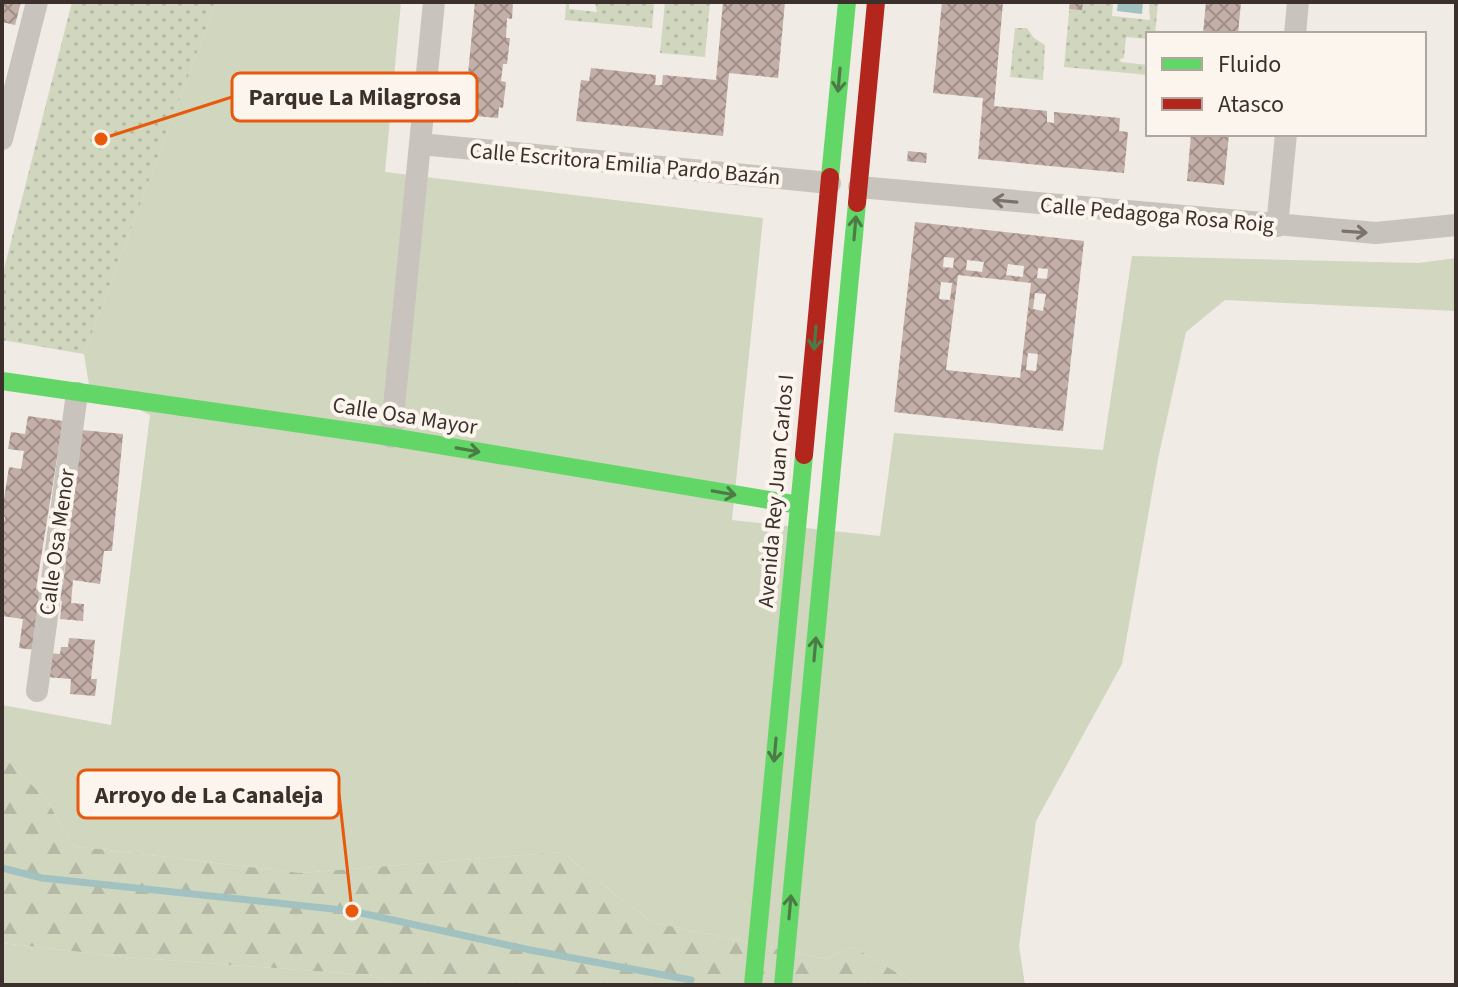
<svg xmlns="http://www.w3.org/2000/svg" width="1458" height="987" viewBox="0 0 1458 987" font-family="'Source Sans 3',sans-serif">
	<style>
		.grass { fill: #d1d6bf }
		.forest { fill: url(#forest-firs) }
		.park { fill: url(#park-dots) }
		.water { fill: #a1c2c1 }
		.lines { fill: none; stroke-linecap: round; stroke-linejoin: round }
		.stream { stroke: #a1c2c1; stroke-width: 7 }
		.building { fill: url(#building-cross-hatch); fill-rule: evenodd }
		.street { stroke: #c9c3be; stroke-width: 22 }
		.fast { stroke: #63d668; stroke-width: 18 }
		.jam { stroke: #b3261e; stroke-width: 18 }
		.oneway { stroke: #4d7b46 }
		.oneway2 { stroke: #7b726d }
		.labels { text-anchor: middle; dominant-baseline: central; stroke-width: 8; stroke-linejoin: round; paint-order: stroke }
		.street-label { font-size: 22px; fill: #3b302b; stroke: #fbf5ee }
		.leader { fill: none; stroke: #e8590c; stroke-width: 3 }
		.callout-dot { fill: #e8590c; stroke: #fbf5ee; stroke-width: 3 }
		.callout { fill: #fbf5ee; stroke: #e8590c; stroke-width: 3 }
		.callout-label { font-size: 24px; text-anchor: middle; font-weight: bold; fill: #3b302b }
	</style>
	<defs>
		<pattern id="forest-firs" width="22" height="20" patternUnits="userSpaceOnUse" patternTransform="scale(2)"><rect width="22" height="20" fill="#d1d6bf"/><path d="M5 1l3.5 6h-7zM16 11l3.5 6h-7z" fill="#b4b8a4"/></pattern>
		<pattern id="park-dots" width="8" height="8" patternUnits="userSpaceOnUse" patternTransform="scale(2)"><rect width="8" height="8" fill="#d1d6bf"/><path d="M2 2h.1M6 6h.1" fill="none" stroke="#b4b8a4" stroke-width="1.8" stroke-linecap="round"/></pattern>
		<pattern id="building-cross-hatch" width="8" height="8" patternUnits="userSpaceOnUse" patternTransform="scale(2)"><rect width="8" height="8" fill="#c3afa7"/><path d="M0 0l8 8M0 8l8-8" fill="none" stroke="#a08f88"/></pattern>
	</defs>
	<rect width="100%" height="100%" fill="#f0ebe5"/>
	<path class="grass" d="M216,2H401L385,172L763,218L732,520L880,536L894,433L1103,450L1132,256L1418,263L1456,258V311L1225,300L1186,332L1158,459L1122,664L1036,821L1019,946L1025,985H918L853,947L825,959L651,922L561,852L301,873L74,846L46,799L2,755V705L111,725L150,415L89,385L84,354Z
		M2,943L125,957L369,975L400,985H2Z"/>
	<path class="forest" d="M2,755L46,799L74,846L301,873L561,852L651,922L825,959L853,947L918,985H400L369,975L125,957L2,943Z"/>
	<path class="park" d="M72,2H216L84,354L2,340V277Z
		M566,2H569V9L597,12L595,2H654L652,28L565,20Z
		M665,2H710L705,57L660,53Z
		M1070,2H1113L1112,16L1150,20L1149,2H1158L1155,34H1148V39L1126,37L1124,58L1120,59L1121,62L1148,65V75L1064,67Z
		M1015,28H1027L1034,38L1045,45L1043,80L1010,77Z"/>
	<path class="water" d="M1118,2H1143L1142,14L1117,11Z"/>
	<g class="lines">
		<path class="stream" d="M2,868L42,878L352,911L530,950L691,980"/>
	</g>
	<path class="building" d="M2,2H21L15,25L2,22Z
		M475,2H513L512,19L507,18L506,38H510L507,64H503L501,81L506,82L503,108L499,107L498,118L464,115Z
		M723,2H785L778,78L729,73L723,136L576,121L581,80L589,81L591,68L656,75L655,85H662L663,75L716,80Z
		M942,2H1003L994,106L1047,111V122L1054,123V112L1120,118L1119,131L1128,132L1124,173L978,159L983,98L933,93Z
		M1070,2H1083L1082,10L1069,9Z
		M1206,2H1241L1238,34H1203Z
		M1191,134H1229L1224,185L1187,181Z
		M908,151L927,153L926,163L907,161Z
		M915,222L1084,241L1063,431L894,412ZM944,257L954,258L953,268L943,267ZM967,260L984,262L982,272L966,270ZM1008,264L1024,266L1023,277L1006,275ZM1038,268L1048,269L1047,279L1037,278ZM958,275L1031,283L1020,378L946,370ZM941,282L952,283L950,300L939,299ZM1035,293L1046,294L1043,311L1033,309ZM1028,353L1038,354L1036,371L1026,370Z
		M28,416L63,421L36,589H44L35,650L19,648L23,619L2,616V537L5,517H2V512L9,467L21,469L24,451L8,449L11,432L25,434Z
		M82,430L123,434L112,551H104L100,584L73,580L71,603L84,604L83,621L60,619L62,601L58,600L59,583L63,584Z
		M69,638L95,640L91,679H97L95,696L70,694L71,679L46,677L48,653L60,654L61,647H68Z"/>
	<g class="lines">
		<path class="street" d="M1295,34L1298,2
			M2,139L37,2
			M420,144L830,183
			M859,187L1376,233L1456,225
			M1277,226L1286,134
			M391,437L434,2
			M37,691L77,393"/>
		<path class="fast" d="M830,177L847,2
			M2,381L391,437L799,505
			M753,985L804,455
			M783,985L857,203"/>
		<path class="jam" d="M857,203L876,2
			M804,455L830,177"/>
	</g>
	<defs><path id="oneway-shaft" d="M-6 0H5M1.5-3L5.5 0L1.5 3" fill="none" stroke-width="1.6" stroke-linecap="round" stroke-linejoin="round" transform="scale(2)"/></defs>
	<g class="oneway">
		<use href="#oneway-shaft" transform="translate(839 80) rotate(95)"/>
		<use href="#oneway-shaft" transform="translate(855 228) rotate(-85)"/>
		<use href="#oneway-shaft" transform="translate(815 338) rotate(95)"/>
		<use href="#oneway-shaft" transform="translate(468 450) rotate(10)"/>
		<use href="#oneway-shaft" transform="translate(724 493) rotate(10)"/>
		<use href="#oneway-shaft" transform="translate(815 649) rotate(-85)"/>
		<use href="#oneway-shaft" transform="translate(775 750) rotate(95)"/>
		<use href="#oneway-shaft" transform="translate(790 907) rotate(-85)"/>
	</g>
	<g class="oneway2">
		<use href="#oneway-shaft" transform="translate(1005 201) rotate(-175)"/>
		<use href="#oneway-shaft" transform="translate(1355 232) rotate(4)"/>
	</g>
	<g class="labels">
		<g class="street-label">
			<text transform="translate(625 164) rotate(5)">Calle Escritora Emilia Pardo Bazán</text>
			<text transform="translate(1157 215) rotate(5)">Calle Pedagoga Rosa Roig</text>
			<text transform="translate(405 416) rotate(9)">Calle Osa Mayor</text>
			<text transform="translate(776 491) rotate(-85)">Avenida Rey Juan Carlos I</text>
			<text transform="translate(57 542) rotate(-82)">Calle Osa Menor</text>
		</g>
	</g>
	<path class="leader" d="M101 139L232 97M352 911L339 794"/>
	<g class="callout-dot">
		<circle cx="101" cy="139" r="8"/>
		<circle cx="352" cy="911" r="8"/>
	</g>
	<g class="callout">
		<rect x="232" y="73" width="245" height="48" rx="8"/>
		<rect x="78" y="770" width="261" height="48" rx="8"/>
	</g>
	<g class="callout-label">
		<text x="355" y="105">Parque La Milagrosa</text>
		<text x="209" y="803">Arroyo de La Canaleja</text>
	</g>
	<rect width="1458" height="987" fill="none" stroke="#3b302b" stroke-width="8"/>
	<rect x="1146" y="32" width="280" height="104" fill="#fbf5ee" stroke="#aea6a0" stroke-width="2"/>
	<rect x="1162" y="58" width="40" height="12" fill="#63d668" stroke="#aea6a0" stroke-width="2"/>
	<text x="1218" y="72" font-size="24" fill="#3b302b">Fluido</text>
	<rect x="1162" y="98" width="40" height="12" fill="#b3261e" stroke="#aea6a0" stroke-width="2"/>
	<text x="1218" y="112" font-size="24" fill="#3b302b">Atasco</text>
</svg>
